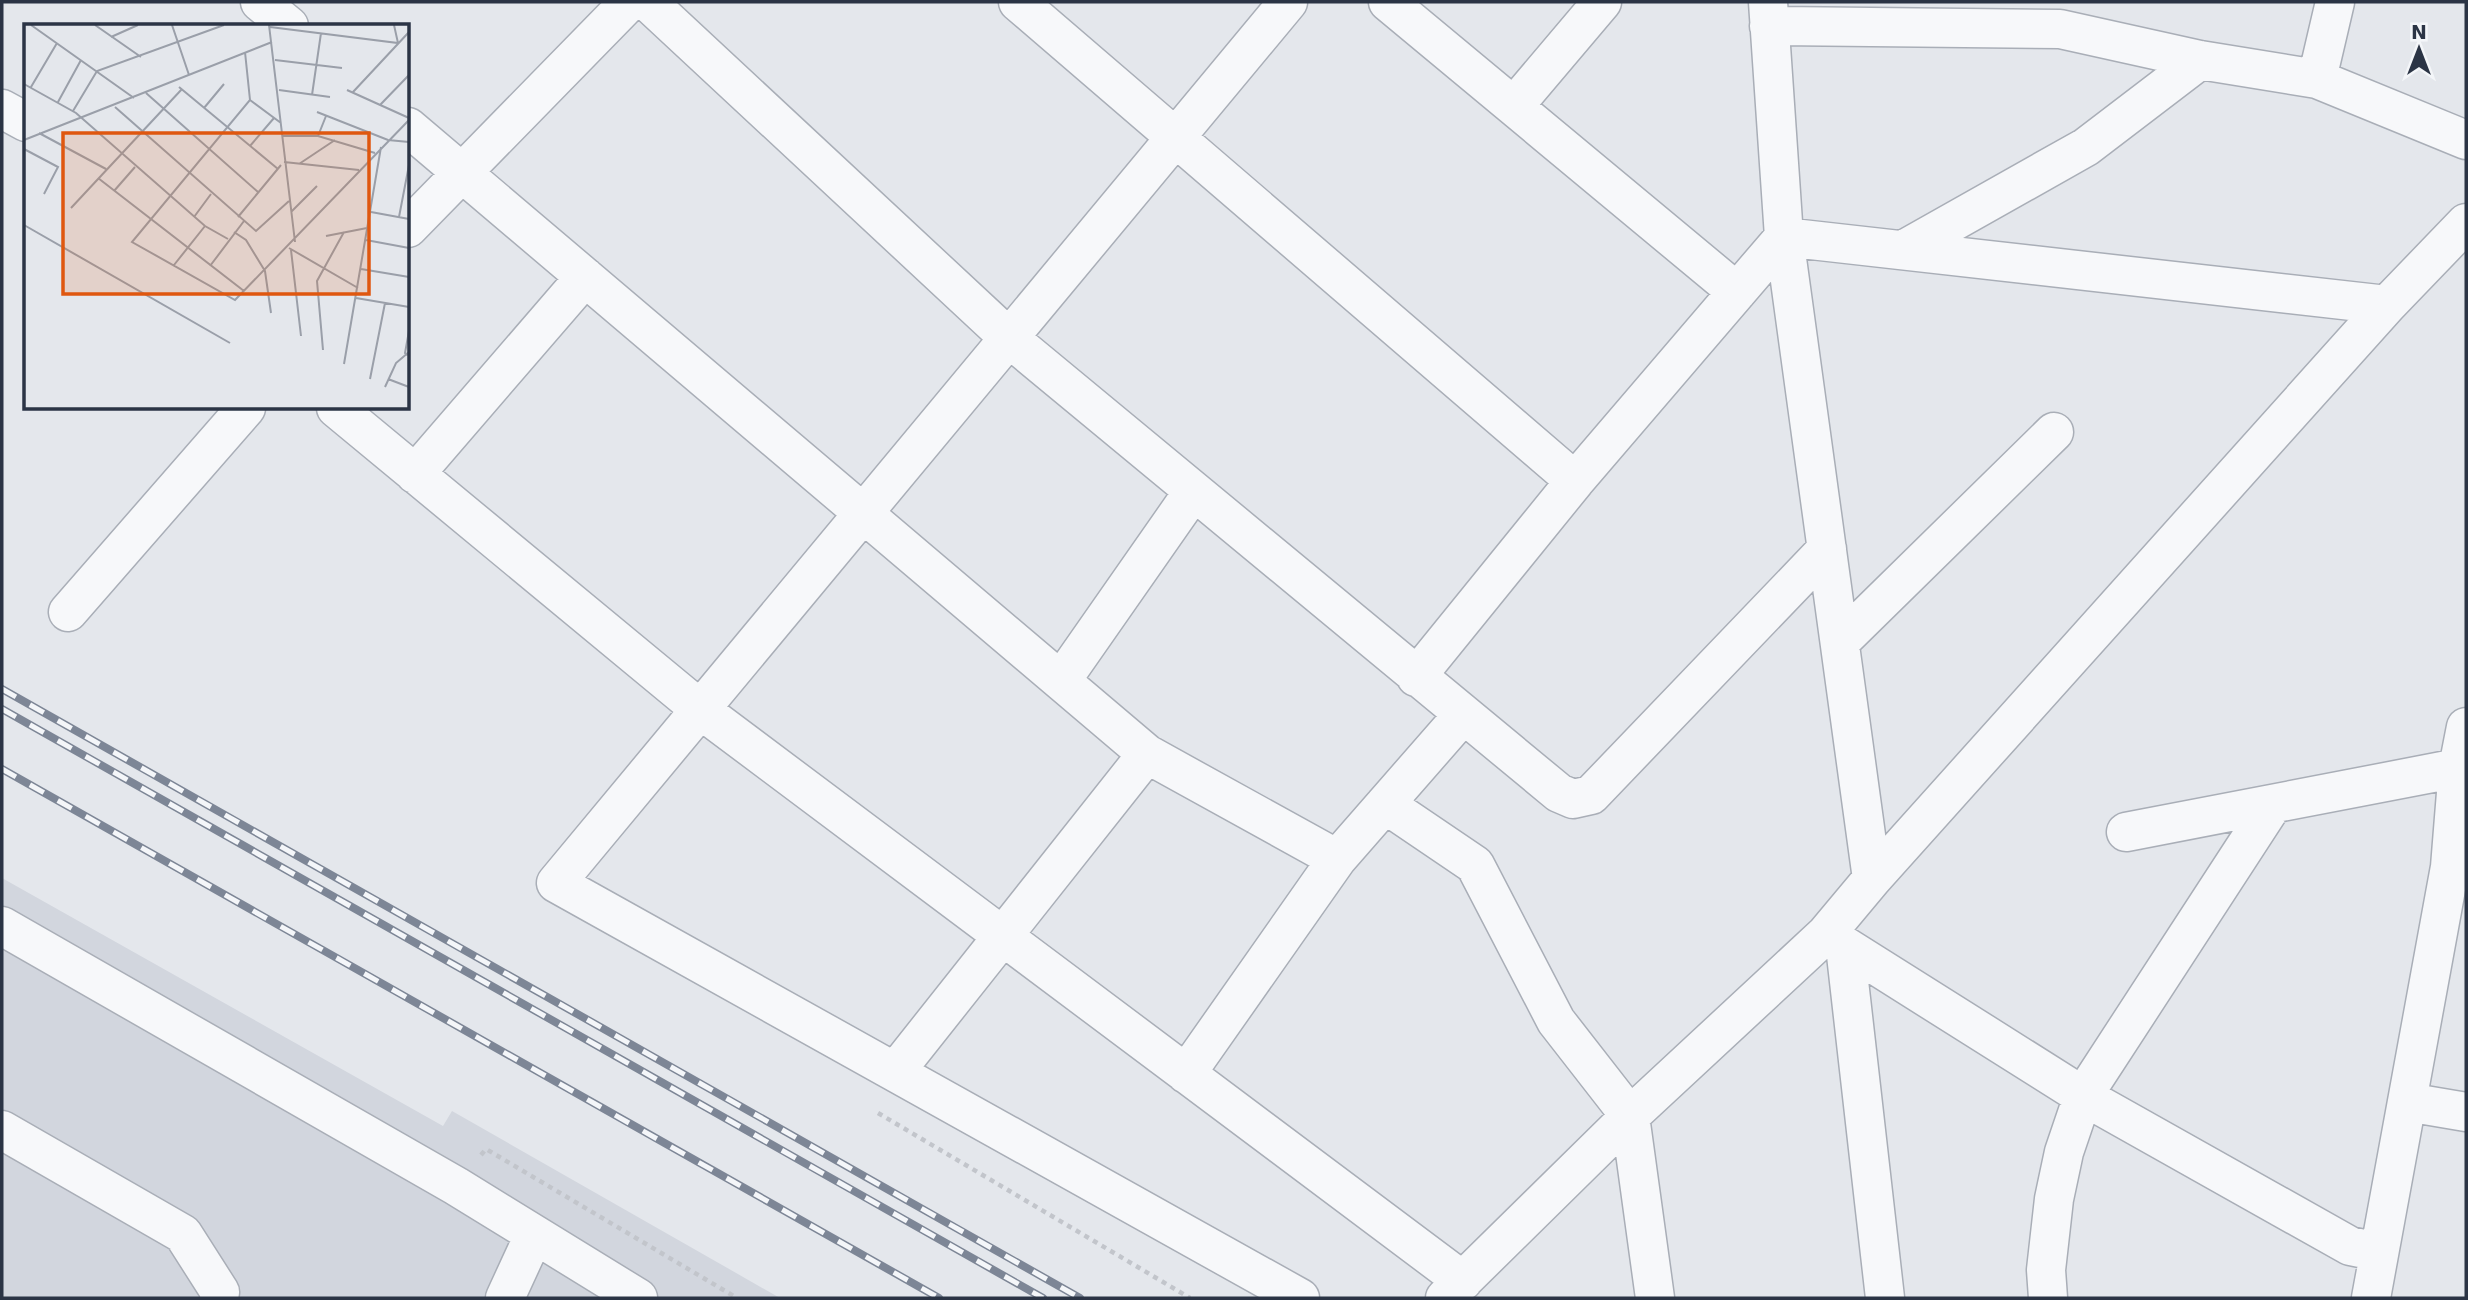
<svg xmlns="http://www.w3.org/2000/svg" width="2468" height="1300" viewBox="0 0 2468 1300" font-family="'DejaVu Sans',sans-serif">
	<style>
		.built { fill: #d2d6de }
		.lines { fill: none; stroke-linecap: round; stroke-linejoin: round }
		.minor-casing { stroke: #a9aeb7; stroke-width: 41 }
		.path { stroke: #c2c5cb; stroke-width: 4.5; stroke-dasharray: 5 5; stroke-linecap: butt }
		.minor { stroke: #f7f8fa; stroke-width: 38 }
		.rail-casing { stroke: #7d8696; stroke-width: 8 }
		.rail { stroke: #f4f6f9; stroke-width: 5; stroke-dasharray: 16; stroke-linecap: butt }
		.inset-road { fill: none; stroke: #9a9fa9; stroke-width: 2 }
		.view { fill: #df570f; fill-opacity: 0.15; stroke: #df570f; stroke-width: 3.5 }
		.inset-edge { fill: none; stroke: #2b3445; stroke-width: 3.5 }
	</style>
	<rect width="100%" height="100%" fill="#e4e7ec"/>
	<path class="built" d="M2,878L443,1126L452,1111L780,1298H2Z"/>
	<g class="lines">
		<g class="minor-casing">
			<path id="minor" d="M260,2L289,26
				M648,2L1009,338L1559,793L1573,799L1591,795L1827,549
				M1018,2L1575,481
				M1288,2L556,883L1300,1298
				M1388,2L1737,292
				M1768,2L1784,237L1872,879
				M1769,26L2060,29L2200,60L2317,79L2466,140
				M2317,79L2335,2
				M1514,106L1602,2
				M2,109L26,122
				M408,127L1147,754L1337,859
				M408,228L629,2
				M1784,237L2387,305
				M1903,250L2086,147L2200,60
				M336,408L701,710L1463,1281
				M415,474L585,277
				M68,612L246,408
				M1840,642L2054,432
				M1416,677L1575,481L1784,237
				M1061,681L1193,492
				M1385,804L1475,865L1556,1021L1630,1116L1655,1298
				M2126,832L2458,768
				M2,926L456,1186L638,1298
				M1826,934L2083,1096L2350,1246L2379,1252
				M1845,946L1885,1298
				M895,1072L1147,754
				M1186,1074L1337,859L1462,716
				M2407,1102L2466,1112
				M2,1130L183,1234L220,1292L219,1298
				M505,1298L534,1235
				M1445,1298L1630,1116L1826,934L1872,879L2387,305L2466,223
				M2048,1298L2046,1270L2054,1199L2064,1152L2083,1096L2273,804
				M2371,1298L2450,867L2458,768L2466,727"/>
		</g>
		<path class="path" d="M878,1113L1190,1298
			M481,1155L486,1149L737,1298"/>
		<use href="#minor" class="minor"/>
		<g class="rail-casing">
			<path id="rail" d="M2,689L1080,1298
				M2,709L1043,1298
				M2,769L939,1298"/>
		</g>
		<use href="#rail" class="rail"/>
	</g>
	<g transform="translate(24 24)">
		<rect width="385" height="385" fill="#e4e7ec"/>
		<path class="inset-road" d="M7,1L110,74M71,1L117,33M148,1L165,51M245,1L271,218M246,3L374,19L370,1M87,13L114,1M221,28L226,76L108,218L211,276L385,96M251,36L318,44M0,60L52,89L181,202L204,215M7,63L33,19M155,63L254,145M255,66L306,73M323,66L385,94M329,68L385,8M122,69L234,168M288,71L297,9M226,76L257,99M34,78L57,36M356,81L385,51M91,83L232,207L265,177M180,84L200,60M49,87L73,47L200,1M293,88L364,116L385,118M15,109L82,145M258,112H294L351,129M294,112L302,92M0,116L248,18M226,122L250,94M0,125L34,143L20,170M260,138L335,146M275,140L311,116M74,154L220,267M90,167L111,143M47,184L158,65M267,188L293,162M347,188L385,195M170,193L187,170M214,193L257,141M375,193L385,141M0,201L206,319M210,208L222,216L241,247L247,289M302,212L343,204M342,216L385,224M265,224L334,264M267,226L277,312M150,241L181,202M186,242L220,197M337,245L385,253M332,274L385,283M299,326L293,257L320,208M384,331L381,329L385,307M320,340L357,123M346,355L361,279M364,355L385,363M361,363L372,339L385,328"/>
		<path class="view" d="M39,109H345V270H39Z"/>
		<rect width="385" height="385" class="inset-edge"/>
	</g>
	<rect width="2468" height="1300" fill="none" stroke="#2b3445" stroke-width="7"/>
	<g transform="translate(2419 49)" stroke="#f4f6f9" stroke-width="5" paint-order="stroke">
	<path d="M0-5L12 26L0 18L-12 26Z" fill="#2b3445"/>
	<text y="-10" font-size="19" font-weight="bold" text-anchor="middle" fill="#2b3445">N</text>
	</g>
</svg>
